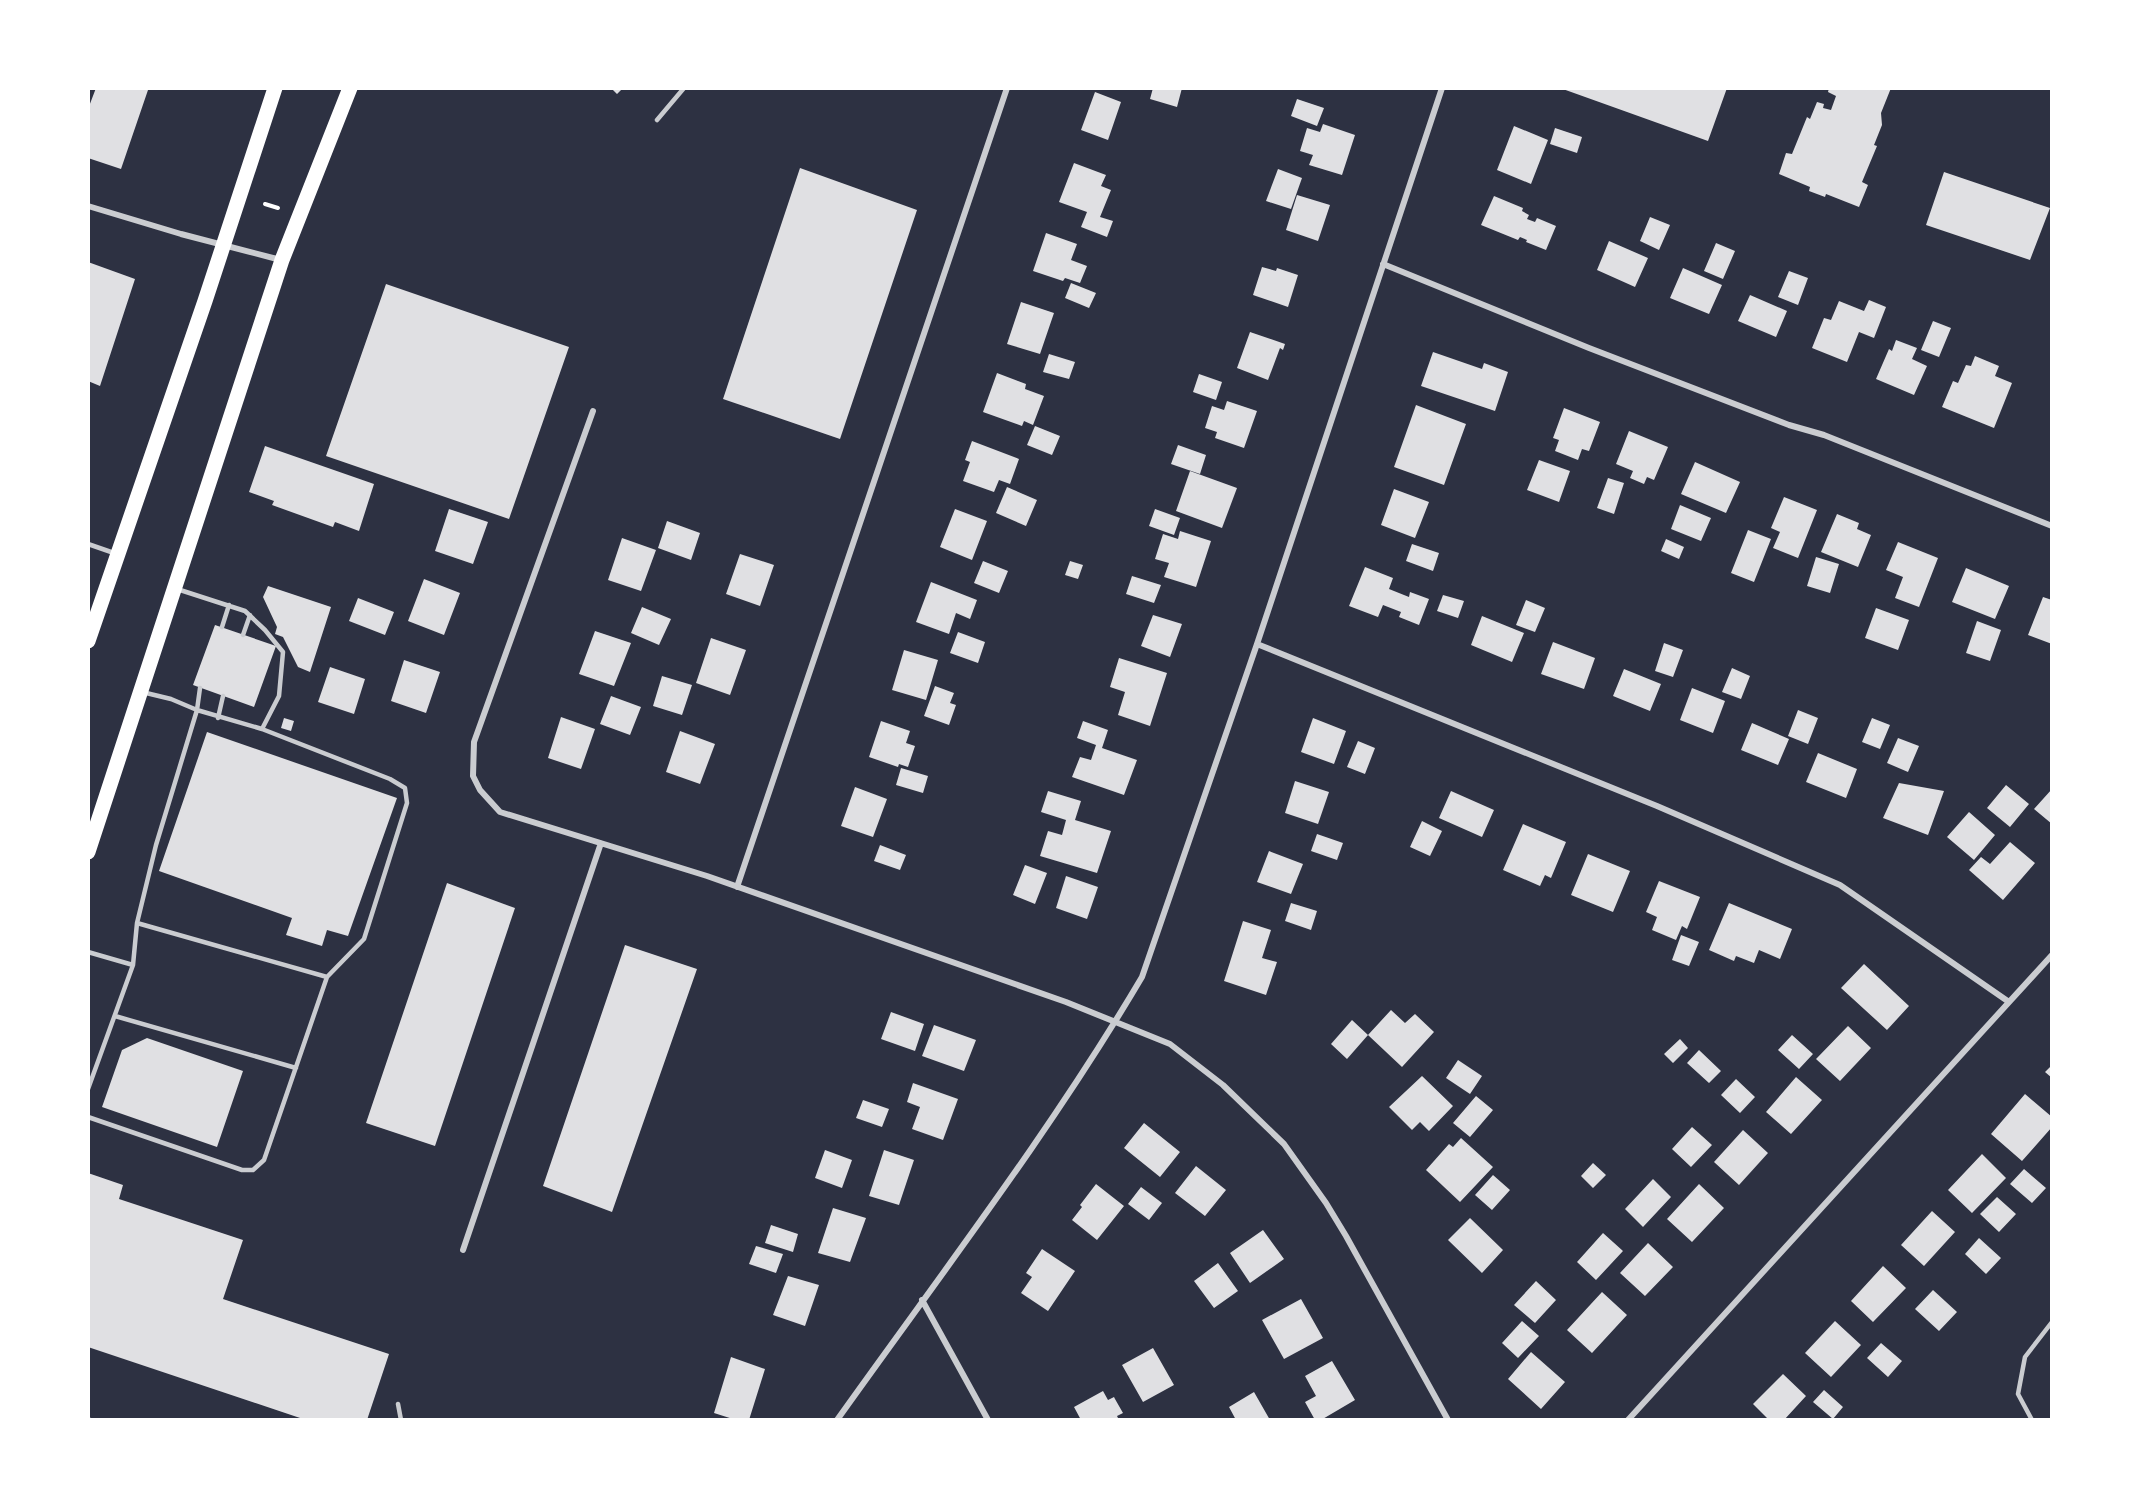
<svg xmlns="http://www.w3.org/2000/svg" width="2140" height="1508" viewBox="0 0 2140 1508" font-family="Signika,sans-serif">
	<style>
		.building { fill: #e0e0e3 }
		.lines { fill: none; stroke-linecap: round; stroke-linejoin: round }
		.path { stroke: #fff; stroke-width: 4 }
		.service { stroke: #caccd0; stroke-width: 4.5 }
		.minor { stroke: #caccd0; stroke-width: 6 }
		.primary { stroke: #fff; stroke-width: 15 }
	</style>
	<rect width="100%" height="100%" fill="#2d3142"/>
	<path class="building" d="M96,88L148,90L121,169L88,158V109Z
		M611,88H623L617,94Z
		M1153,88H1182L1177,107L1150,99Z
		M1560,88H1679L1685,90V88H1727L1708,141Z
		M1829,88H1891L1881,113L1882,125L1874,145L1877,146L1862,182L1868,185L1859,207L1826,194L1825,197L1809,191L1810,187L1779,174L1786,153L1792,154L1807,117L1810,119L1817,102L1824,104L1823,108L1831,110L1836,96L1828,92Z
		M1095,92L1121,102L1108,140L1081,130Z
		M1297,99L1324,108L1317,126L1291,116Z
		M1323,124L1355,135L1342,175L1309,165L1313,155L1300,151L1307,128L1320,132Z
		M1514,126L1548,140L1531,184L1497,170Z
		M1555,128L1582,137L1577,153L1550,144Z
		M1074,163L1106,175L1101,186L1111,190L1100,217L1113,221L1107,237L1081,227L1087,212L1059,202Z
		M800,168L917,210L840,439L723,399Z
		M1278,169L1302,178L1291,209L1266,201Z
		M1944,172L2050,208L2030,260L1926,225Z
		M1297,195L1330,205L1318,241L1286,230Z
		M1494,196L1523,208L1522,211L1529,215L1527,219L1535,222L1537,218L1556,226L1546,250L1526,242L1527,240L1520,237L1518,240L1481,225Z
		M1650,217L1670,225L1659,250L1640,241Z
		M1046,233L1077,244L1071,260L1087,266L1080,283L1065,278L1063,281L1033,271Z
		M1609,241L1648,258L1635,287L1597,270Z
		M1716,243L1735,251L1723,279L1704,271Z
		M88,262L135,279L100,386L88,381Z
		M1262,267L1276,271L1277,268L1298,275L1288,307L1253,295Z
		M1683,268L1722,285L1709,314L1670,298Z
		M1789,271L1808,278L1798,305L1778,297Z
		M1071,283L1096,293L1089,308L1065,298Z
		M386,284L569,347L509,519L326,456Z
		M1750,295L1787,311L1776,337L1738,321Z
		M1869,300L1886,307L1874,338L1859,332L1847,362L1812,348L1824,318L1831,320L1839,301L1864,311Z
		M1021,302L1054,313L1040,354L1007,344Z
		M1933,321L1951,328L1939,357L1921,350Z
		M1250,332L1285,344L1283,350L1280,348L1268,380L1237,368Z
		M1896,340L1917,348L1912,359L1927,366L1914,395L1876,379L1889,349L1892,351Z
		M1433,352L1482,369L1484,363L1508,372L1495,411L1421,386Z
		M1049,354L1075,362L1069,379L1043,372Z
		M1975,356L1999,366L1995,376L2012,383L1994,428L1942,407L1953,381L1958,383L1966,365L1971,366Z
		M997,373L1026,384L1025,389L1044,396L1033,425L1024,421L1022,426L983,412Z
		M1199,374L1222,382L1216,400L1193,392Z
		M1227,401L1257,411L1244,448L1215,438L1217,432L1205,428L1212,406L1224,410Z
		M1416,405L1466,424L1444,485L1394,467Z
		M1564,408L1600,422L1589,451L1582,449L1578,460L1555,451L1559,440L1553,438Z
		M1035,426L1060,436L1052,455L1027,445Z
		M1629,431L1668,447L1654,480L1647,477L1644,484L1630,478L1633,471L1616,464Z
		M972,441L1019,459L1010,484L999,480L994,492L963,481L970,462L965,460Z
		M1178,445L1206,455L1200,474L1171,464Z
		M265,446L374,484L359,531L335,522L333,527L272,505L274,501L249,492Z
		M1539,460L1570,471L1559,502L1527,490Z
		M1695,462L1740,482L1726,513L1681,494Z
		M1190,471L1237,488L1222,528L1176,511Z
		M1608,478L1624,483L1614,514L1597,508Z
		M1007,487L1037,500L1026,526L996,513Z
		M1394,489L1429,502L1415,538L1381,525Z
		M1784,497L1817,510L1798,558L1773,548L1780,532L1771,528Z
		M1680,505L1711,518L1701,541L1671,529Z
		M449,509L488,522L473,564L435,551Z
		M955,509L987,521L972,560L940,547Z
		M1155,509L1180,518L1174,535L1149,526Z
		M1837,514L1859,523L1857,529L1871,535L1858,567L1821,552Z
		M667,521L700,533L691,560L658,548Z
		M1748,530L1771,539L1754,582L1731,573Z
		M1180,531L1211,541L1196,587L1164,577L1169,563L1155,559L1163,534L1178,539Z
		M622,538L656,550L641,591L608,580Z
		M1666,539L1684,547L1679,559L1661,551Z
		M1898,542L1938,558L1919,607L1895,598L1903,577L1886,570Z
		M1412,544L1439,553L1433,571L1406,561Z
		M740,554L774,565L760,606L726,594Z
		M1816,557L1839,564L1830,593L1807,586Z
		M983,561L1008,571L999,593L974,583Z
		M1070,561L1083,565L1078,579L1065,575Z
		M1365,567L1393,578L1389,589L1409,597L1410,592L1429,599L1419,625L1399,617L1401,612L1383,605L1378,617L1349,606Z
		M1966,568L2009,586L1995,619L1952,602Z
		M1132,576L1161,585L1154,603L1126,594Z
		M424,579L460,593L444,635L408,621Z
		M931,582L977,600L970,619L956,613L949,634L916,622Z
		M268,586L331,607L310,672L298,667L283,637L275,634L277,627L263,597Z
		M1443,595L1464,601L1458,618L1437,611Z
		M2043,597L2052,600V644L2028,635Z
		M358,598L394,612L385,635L349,621Z
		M1526,600L1545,608L1535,632L1516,625Z
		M642,607L671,619L659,645L631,633Z
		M1876,608L1909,620L1898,650L1865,638Z
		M1153,615L1182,624L1170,657L1141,646Z
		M1482,616L1524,633L1512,662L1471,645Z
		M1977,621L2001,630L1990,661L1966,653Z
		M215,625L276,646L254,707L193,685Z
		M595,631L631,643L614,686L579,674Z
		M958,632L985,642L978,663L950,653Z
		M711,638L746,650L730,695L696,683Z
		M1553,642L1595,658L1584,689L1541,674Z
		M1664,643L1683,650L1673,677L1655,671Z
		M904,650L938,660L926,700L892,690Z
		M1119,658L1167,673L1150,726L1118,715L1125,692L1110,687Z
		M404,660L440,672L426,713L391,701Z
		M330,667L365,679L354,714L318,702Z
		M1732,668L1750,676L1741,699L1722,692Z
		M1624,669L1661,684L1650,711L1613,696Z
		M662,676L692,685L682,715L653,706Z
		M935,686L954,693L950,703L956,705L949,725L924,716Z
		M1692,688L1725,701L1713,733L1680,720Z
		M611,696L641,707L630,735L600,724Z
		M1798,710L1818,718L1808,744L1788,736Z
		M561,717L595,729L581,769L548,758Z
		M284,718L294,721L291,731L281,728Z
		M1313,718L1346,731L1334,764L1301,752Z
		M1872,718L1890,725L1880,749L1862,742Z
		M881,721L910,731L906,743L915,746L908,767L899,764L898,767L869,757Z
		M1083,721L1108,730L1102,748L1137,760L1124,795L1072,777L1080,757L1091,760L1096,745L1077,738Z
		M1752,723L1789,739L1778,765L1741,750Z
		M680,731L715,744L700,784L666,772Z
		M207,732L397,798L348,936L327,930L322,946L286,935L292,918L159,871Z
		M1898,738L1919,746L1908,772L1887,763Z
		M1358,741L1375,748L1365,774L1347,767Z
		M1818,753L1857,769L1846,798L1806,782Z
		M901,768L928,776L923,793L896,785Z
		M1295,781L1329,792L1318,824L1285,813Z
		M1899,783L1944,791L1928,835L1883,818Z
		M2006,785L2029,804L2010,827L1987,808Z
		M855,787L887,799L873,837L841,826Z
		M2052,789V824L2034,809Z
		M1048,791L1081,801L1075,820L1111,831L1097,873L1040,856L1048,831L1062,835L1066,820L1041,812Z
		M1451,791L1494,810L1482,837L1439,818Z
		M1969,812L1995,835L1974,860L1947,837Z
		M1422,821L1442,831L1430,856L1410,847Z
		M1523,824L1566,842L1551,878L1545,875L1540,886L1503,870Z
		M1317,834L1343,843L1337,860L1311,851Z
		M2010,842L2035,863L2003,900L1969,870L1981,857L1990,864Z
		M880,845L906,855L900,870L874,861Z
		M1269,851L1303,864L1291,894L1257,882Z
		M1588,854L1630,871L1613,912L1571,895Z
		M1025,865L1047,873L1035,904L1013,895Z
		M1066,876L1098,887L1087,919L1056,908Z
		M1659,881L1700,897L1687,929L1682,926L1676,940L1652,930L1657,917L1646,912Z
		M447,883L515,908L435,1146L366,1123Z
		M1291,903L1317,911L1311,930L1285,921Z
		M1729,903L1792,929L1780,959L1759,950L1754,963L1736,956L1734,961L1709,950Z
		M1243,921L1271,930L1262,958L1277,962L1266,995L1224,981Z
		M1681,935L1699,942L1689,966L1672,960Z
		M625,945L697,969L612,1212L543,1186Z
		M1864,964L1909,1006L1887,1030L1841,988Z
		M1391,1010L1405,1023L1415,1014L1434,1032L1402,1067L1368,1035Z
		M891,1012L924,1024L915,1051L881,1039Z
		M1352,1020L1368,1035L1347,1059L1331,1044Z
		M934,1025L976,1040L964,1071L922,1056Z
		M1848,1026L1871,1048L1840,1081L1816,1059Z
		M1792,1035L1813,1054L1799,1069L1778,1050Z
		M147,1038L243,1071L217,1147L102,1107L122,1050Z
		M1680,1039L1688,1048L1673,1063L1664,1054Z
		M1699,1050L1721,1071L1709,1083L1687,1063Z
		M1458,1060L1482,1076L1470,1094L1446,1078Z
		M2052,1065V1078L2045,1072Z
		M1422,1076L1453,1106L1429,1131L1420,1122L1412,1130L1389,1107Z
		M1796,1077L1822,1100L1791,1134L1766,1112Z
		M1736,1079L1755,1097L1740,1113L1721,1095Z
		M913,1083L958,1099L943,1140L912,1129L920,1107L907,1102Z
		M2025,1094L2052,1117V1127L2022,1161L1991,1134Z
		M1476,1096L1493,1110L1470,1137L1453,1123Z
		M863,1100L889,1109L882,1127L856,1118Z
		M1144,1123L1180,1152L1160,1177L1124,1148Z
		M1692,1127L1712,1145L1691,1167L1672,1149Z
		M1743,1130L1768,1153L1739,1185L1714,1162Z
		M1461,1138L1493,1167L1460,1202L1426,1170L1449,1144L1453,1147Z
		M825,1150L852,1160L842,1188L815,1178Z
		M884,1150L914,1160L899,1205L869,1196Z
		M1982,1154L2006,1178L1972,1213L1948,1190Z
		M1593,1163L1606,1175L1593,1188L1581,1176Z
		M1196,1166L1226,1190L1205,1216L1175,1193Z
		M2024,1169L2046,1188L2032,1203L2010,1184Z
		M88,1173L123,1185L119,1199L243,1240L223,1299L389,1354L367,1420H306L88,1347Z
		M1493,1175L1510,1190L1492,1210L1475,1195Z
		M1653,1179L1671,1197L1643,1227L1625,1209Z
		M1096,1184L1124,1206L1097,1240L1072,1220L1082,1207L1080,1205Z
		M1699,1184L1724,1208L1692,1242L1667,1219Z
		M1141,1187L1162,1203L1149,1220L1128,1204Z
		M1997,1197L2016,1214L1999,1232L1980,1214Z
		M833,1208L866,1218L850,1262L818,1253Z
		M1932,1211L1955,1232L1924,1266L1901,1245Z
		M1470,1218L1503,1250L1482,1273L1448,1240Z
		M771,1225L798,1234L793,1252L765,1243Z
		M1263,1230L1284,1259L1250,1283L1230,1253Z
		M1603,1233L1623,1251L1596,1280L1577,1262Z
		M1979,1238L2001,1258L1986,1274L1965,1254Z
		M1648,1243L1673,1267L1645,1296L1620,1273Z
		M756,1246L783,1254L776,1273L749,1264Z
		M1042,1249L1075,1271L1048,1311L1021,1293L1032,1277L1026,1273Z
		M1218,1263L1238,1291L1214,1308L1194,1281Z
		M1883,1266L1906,1288L1873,1322L1851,1301Z
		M788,1276L819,1285L805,1326L773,1315Z
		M1536,1281L1556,1300L1535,1323L1514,1305Z
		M1933,1290L1957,1312L1939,1331L1915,1309Z
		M1602,1292L1627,1315L1592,1353L1567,1330Z
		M1301,1299L1323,1338L1284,1359L1262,1320Z
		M1522,1321L1539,1336L1518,1358L1502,1343Z
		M1835,1321L1861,1345L1831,1377L1805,1353Z
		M1881,1343L1902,1361L1888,1377L1867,1358Z
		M1153,1348L1174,1385L1143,1402L1122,1365Z
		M1531,1352L1565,1382L1541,1409L1508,1379Z
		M731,1357L765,1369L749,1420H736L714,1413Z
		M1332,1361L1355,1400L1321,1420H1315L1305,1402L1316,1396L1305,1376Z
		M1783,1374L1806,1396L1784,1420H1769L1753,1404Z
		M1824,1390L1843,1407L1833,1419L1813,1402Z
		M1103,1391L1108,1400L1114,1397L1115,1399L1123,1413L1117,1416L1119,1420H1081L1074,1407Z
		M1254,1392L1270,1420H1236L1229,1407Z"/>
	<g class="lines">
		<path class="path" d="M265,204L278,208"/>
		<path class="service" d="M657,120L684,88
			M88,544L114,553
			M177,589L245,611L265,630L283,652L279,696L262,729L197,710L200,688
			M222,627L229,605
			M243,635L250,615
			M218,718L223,696
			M262,729L390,779L405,788L407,803L364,939L327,977
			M137,923L156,845L197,710L171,699L142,692
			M88,952L133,965
			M115,1016L296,1068
			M88,1089L133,965L137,923L327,977L264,1160L253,1170H242L88,1117
			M398,1404L401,1420
			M88,1419L90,1420
			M2032,1420L2018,1394L2025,1357L2052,1322"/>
		<path class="minor" d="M88,206L181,234L281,260
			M1383,264L1589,348L1789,425L1824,435L2052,526
			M593,411L474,742L473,776L480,790L500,812L707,876L1066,1002L1170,1044L1223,1085L1284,1144L1326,1203L1346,1236L1448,1420
			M1257,644L1657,806L1840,885L2009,1002
			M737,887L1007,88
			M463,1250L601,843
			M922,1300L988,1420
			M837,1420C941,1274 1051,1131 1142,977L1257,644L1442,88
			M1628,1420L2052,955"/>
		<path class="primary" d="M88,641L205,301L275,88
			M88,852L282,260L350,88"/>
	</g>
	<rect width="2140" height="1508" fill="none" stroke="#ffffff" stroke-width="180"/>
</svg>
